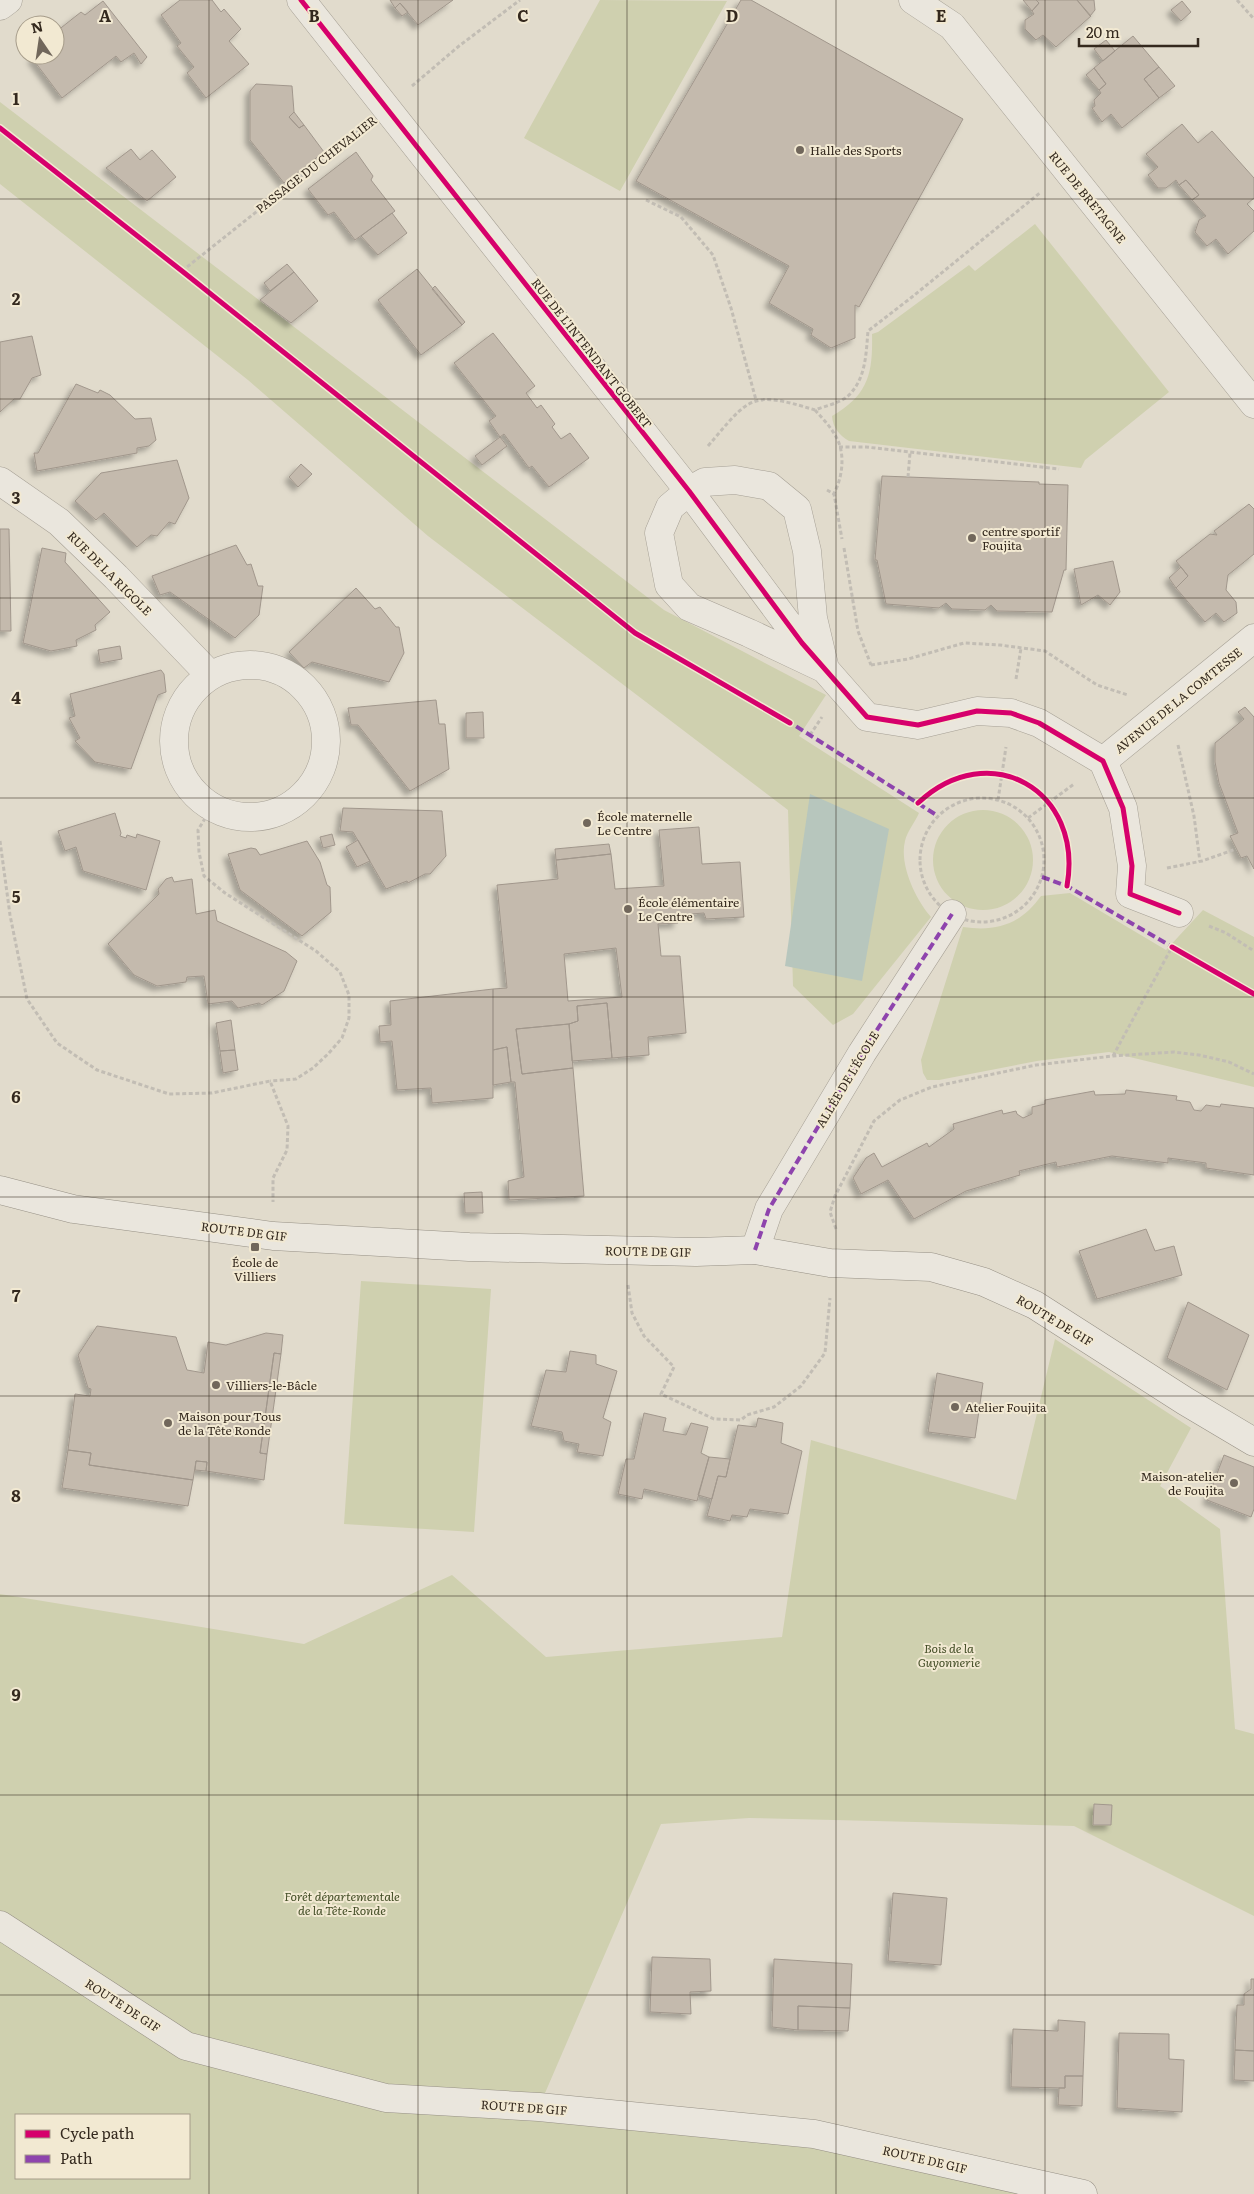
<svg xmlns="http://www.w3.org/2000/svg" width="1254" height="2194" viewBox="0 0 1254 2194" font-family="Literata,serif">
	<style>
		.green { fill: #cfd0af; fill-rule: evenodd }
		.water { fill: #b7c6bd }
		.building { fill: #c4baad; stroke: #a1978c; fill-rule: evenodd; filter: url(#shadow) }
		.lines { fill: none; stroke-linecap: round; stroke-linejoin: round }
		.street-casing { stroke: #a6a095; stroke-width: 29 }
		.secondary-casing { stroke: #969085; stroke-width: 29 }
		.path { stroke: #c2bdb4; stroke-width: 3; stroke-dasharray: 4 2.5; stroke-linecap: butt }
		.street { stroke: #eae6dd; stroke-width: 28 }
		.secondary { stroke: #eae6dd; stroke-width: 28 }
		.quiet { stroke: #8e44ad; stroke-width: 4; stroke-dasharray: 8 4; stroke-linecap: butt }
		.cycleway-casing { stroke: #f2e9d2; stroke-width: 8 }
		.cycleway { stroke: #d6006c; stroke-width: 5 }
		.grid { fill: none; stroke: #34291e; stroke-width: 1; stroke-opacity: 0.55 }
		.poi-dot { fill: #71675b; stroke: #f2e9d2; stroke-width: 2 }
		.labels { text-anchor: middle; dominant-baseline: central; stroke-width: 4; stroke-linejoin: round; paint-order: stroke }
		.poi-label { font-size: 12px; fill: #34291e; stroke: #f2e9d2; text-anchor: start }
		.street-label { font-size: 12px; fill: #34291e; stroke: #f2e9d2 }
		.park-label { font-size: 12px; font-style: italic; fill: #444e27; stroke: #f2e9d2 }
		.grid-label { font-size: 16px; text-anchor: middle; font-weight: bold; fill: #34291e; stroke: #f2e9d2; stroke-width: 4; stroke-linejoin: round; paint-order: stroke }
	</style>
	<defs>
		<filter id="shadow"><feDropShadow dx="-4.5" dy="4.5" stdDeviation="2.5" flood-color="#0004"/></filter>
	</defs>
	<rect width="100%" height="100%" fill="#e1dbcc"/>
	<path class="green" d="M600,0L727,1L620,191L524,138Z
		M0,102L664,610L826,695L799,736L919,813C915,822 907,832 905,841C899,865 916,900 931,917L853,1014L833,1025L793,986L788,810L428,536L248,380L0,184Z
		M1035,224L1169,392L1085,460L1081,468L849,441C839,435 833,428 832,416C868,395 873,374 872,334L878,332L969,265L975,271Z
		M933 860a50 50 0 1 1 100 0a50 50 0 1 1-100 0Z
		M1070,893L1166,950L1203,910L1254,937V1087L1109,1052L1037,1061L939,1080H927L923,1073L921,1060L963,927C997,932 1021,924 1041,896Z
		M361,1281L491,1289L474,1532L344,1524Z
		M1055,1339L1191,1428L1160,1486L1220,1529L1235,1729L1254,1734V1916L1074,1826L749,1818L661,1824L539,2107L814,2134L1083,2194H0V1594L304,1644L452,1575L546,1657L782,1637L811,1440L1016,1500ZM16,2115H189V2178H16Z"/>
	<path class="water" d="M810,794L889,829L862,981L785,966Z"/>
	<path class="building" d="M180,0H212L221,12L224,9L241,29L229,41L249,64L206,98L187,73L194,67L177,46L181,43L161,15Z
		M390,0H453L418,25L400,3L395,8Z
		M741,0H751L963,119L859,307L855,305V338L831,348L811,335L813,329L769,303L789,266L636,181Z
		M1023,0H1036L1039,3L1032,11Z
		M1036,0H1077L1091,16L1056,47L1043,35L1036,40L1025,29V20L1034,14L1032,11L1039,3Z
		M1077,0H1094L1095,10L1090,16Z
		M103,1L147,57L141,64L134,53L121,62L116,56L62,98L32,58L36,55H55V40L60,36L57,31L81,12L85,15Z
		M1182,1L1191,12L1181,21L1171,10Z
		M400,3L408,12L402,16L395,8Z
		M1133,36L1159,67L1144,79L1159,98L1122,128L1111,114L1102,122L1092,108L1095,106L1094,100L1101,93L1099,90L1106,84L1094,68Z
		M1106,40L1115,51L1103,61L1094,49Z
		M1159,67L1175,86L1159,98L1144,79Z
		M1094,68L1106,84L1099,90L1086,75Z
		M256,84L292,86L294,112L289,117L299,128L304,125L324,152L284,183L250,140V91Z
		M294,112L304,125L299,128L289,117Z
		M1182,124L1198,143L1212,131L1254,178V198L1247,204L1254,211V231L1228,254L1216,239L1207,246L1195,232L1199,220L1206,216L1192,200L1199,195L1186,180L1179,185L1176,180L1166,188H1158L1148,175L1158,167L1146,154Z
		M131,149L140,160L152,150L176,177L147,201L106,168Z
		M356,152L373,176L371,180L395,211L355,240L334,212L328,215L308,189Z
		M1186,180L1199,195L1192,200L1179,185Z
		M392,213L407,233L378,255L361,236Z
		M287,264L294,272L270,291L264,283Z
		M417,269L462,325L421,355L378,300Z
		M294,272L318,301L291,323L260,300Z
		M435,286L465,322L462,325L432,289Z
		M493,333L535,386L526,393L537,408L541,405L555,424L552,427L561,439L570,433L589,458L549,487L532,466L529,468L504,434L500,437L489,421L496,416L454,363Z
		M32,336L41,375L32,378L20,399H14L0,412V342Z
		M76,384L98,393L100,390L110,395L135,419L151,418L156,440L149,446L137,448V453L37,471L34,453H38Z
		M500,437L507,446L482,465L475,456Z
		M177,460L189,498L175,524L169,522L157,536L151,535L137,547L104,513L96,520L75,501L101,473Z
		M301,464L312,474L298,487L289,477Z
		M882,476L1039,482V484L1068,485L1066,570H1064L1052,612L997,611L991,605L985,610L952,609L946,603L939,608L886,604L877,560H875Z
		M1249,504L1254,509V554L1228,575L1226,590L1236,602L1237,613L1224,622L1216,613L1205,622L1176,588L1188,576L1176,561L1210,534L1217,535L1214,531Z
		M0,529H9L11,631H0Z
		M236,545L247,565L251,564L258,586H263L259,615L235,638L170,592L160,595L152,576Z
		M42,548L66,553L65,562L110,612L95,625L96,630L76,640L77,646L51,651L23,643Z
		M1113,561L1120,592L1110,605L1098,595L1081,605L1074,569Z
		M1181,567L1188,576L1176,588L1169,578Z
		M356,588L375,609L380,607L396,627H399L404,653L389,682L312,662L304,668L289,652Z
		M120,646L122,659L100,663L98,650Z
		M161,670L164,674L166,692L158,695L131,769L95,762L75,741L80,738L69,718L75,716L70,694Z
		M436,700L439,724H445L449,769L410,791L358,725H351L348,708Z
		M1245,707L1254,717V869L1247,856L1241,858L1230,836L1238,833L1219,783L1215,762V743L1244,719L1238,712Z
		M483,712L484,738H466V713Z
		M343,808L442,811L446,856L430,874H425L408,883L407,881L386,889L353,832L340,831Z
		M115,813L121,833L120,836L126,838L127,835L136,838L137,834L160,841L146,890L83,871L76,847L65,851L58,831Z
		M699,827L702,864L740,862L744,917L706,919L704,913L677,915L678,923L658,924L661,956H680L686,1033L648,1037L649,1055L612,1058L607,1003L577,1006L578,1021L569,1024L516,1029L522,1074L573,1068L584,1196L509,1200L508,1181L524,1177L515,1082H511L507,1047L493,1050V989L507,988L497,885L558,879L556,860L611,854L615,889L664,886L659,830ZM616,948L622,997L568,1001L564,954Z
		M332,834L335,845L323,848L320,837Z
		M358,840L370,861L357,867L346,847Z
		M307,841L320,862L327,885L330,887L331,912L302,936L240,890L228,854L251,848L256,849L260,855Z
		M609,844L611,854L556,860L555,849Z
		M172,877L174,882L192,879L196,914L215,910L217,921L286,952L297,961L284,991L262,1005L259,1003L238,1008L232,1001L208,1004L204,976L187,977L186,982L157,986L134,975L108,944L159,894L158,889L166,879Z
		M493,989V1098L432,1103L431,1088L397,1090L392,1041L380,1042L379,1026L391,1025L390,1001Z
		M607,1003L612,1058L572,1061L569,1024L578,1021L577,1006Z
		M231,1020L235,1050L220,1051L216,1023Z
		M569,1024L573,1068L522,1074L516,1029Z
		M507,1047L511,1082L493,1085V1050Z
		M235,1050L238,1070L223,1073L220,1051Z
		M1126,1090L1177,1096L1176,1100L1190,1102L1194,1110L1201,1111L1206,1105L1220,1107L1221,1104L1254,1108V1175L1206,1168V1163L1168,1158V1163L1112,1156L1057,1167L1056,1162L1019,1171L1020,1175L966,1191L914,1219L888,1180L861,1194L853,1178L866,1158L874,1153L882,1167L927,1143L929,1147L954,1129L953,1124L1002,1110L1003,1114L1016,1111L1017,1114L1023,1118L1032,1114V1107L1045,1104V1100L1094,1091L1095,1095L1125,1094Z
		M482,1192L483,1213H465L464,1193Z
		M1146,1229L1155,1251L1174,1246L1182,1275L1097,1299L1079,1251Z
		M1188,1302L1249,1335L1227,1390L1167,1358Z
		M97,1326L176,1337L187,1370L204,1373L208,1342L226,1345L266,1333L283,1335L281,1354L274,1353L260,1453L267,1454L264,1480L206,1471L207,1462L196,1461L193,1480L89,1465L91,1453L68,1450L75,1394L90,1396L91,1389L88,1388L78,1355Z
		M570,1351L596,1355V1364L617,1371L603,1418L611,1422L603,1456L577,1452L579,1444L564,1441L562,1432L531,1426L546,1370L566,1372Z
		M274,1353L281,1354L267,1454L260,1453Z
		M937,1373L983,1383L975,1438L928,1432Z
		M644,1413L666,1418L663,1431L686,1435L691,1423L708,1427L701,1453L709,1457L697,1501L644,1489L642,1499L618,1494L626,1459H634Z
		M758,1418L783,1423L781,1443L802,1451L788,1514L750,1509L747,1517L732,1515L730,1521L707,1516L718,1476L726,1477L738,1425L756,1427Z
		M68,1450L91,1453L89,1465L193,1480L188,1506L62,1488Z
		M1224,1455L1254,1467V1509L1251,1517L1207,1500Z
		M709,1457L730,1459L726,1477L718,1476L712,1499L698,1495Z
		M196,1461L207,1462L206,1471L195,1470Z
		M1094,1804L1112,1805L1111,1825H1093Z
		M893,1893L947,1898L941,1965L888,1961Z
		M652,1957L710,1959L711,1991L690,1992L691,2014L650,2012Z
		M774,1959L852,1964L850,2008L798,2006V2030L772,2027Z
		M1251,1979H1254V2051L1235,2050L1237,2005H1244V1994L1251,1989Z
		M798,2006L850,2008L848,2031L798,2030Z
		M1058,2020L1085,2022L1083,2076H1065V2088L1011,2087L1013,2029L1058,2031Z
		M1119,2033L1169,2034V2059L1184,2060L1182,2112L1117,2108Z
		M1235,2050L1254,2051V2081L1234,2080Z
		M1065,2076H1083L1082,2106L1058,2105L1059,2088H1065Z"/>
	<g class="lines">
		<g class="street-casing">
			<path id="street" d="M301,0L689,491L802,643L867,717L918,725L977,711L1011,713L1039,723L1103,761L1123,808L1132,866L1130,894L1179,913
				M913,0L952,26L1254,404
				M0,6L8,0
				M735,480L769,486L797,509L807,551L813,618L825,669L749,633L689,607L669,585L659,533L670,507L689,491L705,482Z
				M0,481L59,522L116,577L210,675
				M174 741a76 76 0 1 1 152 0a76 76 0 1 1-152 0Z
				M1103,761L1254,638
				M755,1250L769,1209L862,1053L952,914"/>
		</g>
		<g class="secondary-casing">
			<path id="secondary" d="M0,1190L73,1209L273,1236L469,1247L696,1252L755,1250L830,1263L931,1267L984,1282L1035,1305L1185,1401L1254,1442
				M0,1925L186,2046L386,2098L539,2107L814,2134L1083,2194"/>
		</g>
		<path class="path" d="M1237,0L1254,19
			M412,86L459,46L520,0
			M646,200L681,217L713,255L731,308L756,400
			M182,271L359,130
			M815,410C822,418 830,426 835,435C846,452 843,478 833,495
			M708,446C750,397 750,390 815,410C825,406 840,403 848,396C866,379 866,354 868,331L912,297L1041,192
			M839,447H866L1059,469
			M908,477L910,453
			M827,490L834,494L842,539
			M844,548L858,631L871,665L869,667
			M871,665L908,659L964,643L1000,645L1045,651L1097,685L1128,695
			M1016,679L1021,648
			M810,735L822,717
			M1178,745L1194,816L1200,862
			M920 860a62 62 0 1 1 124 0a62 62 0 1 1-124 0Z
			M998,800L1006,747
			M212,807L198,830L199,852L204,876L225,893L316,951L340,972L349,995V1018L342,1038L328,1054L313,1068L296,1079L270,1081
			M1028,818L1074,784
			M0,841L10,915L27,999L57,1043L97,1070L169,1094L212,1093L270,1081L288,1126L287,1150L273,1178V1202
			M1167,868L1202,861L1236,849
			M1209,926L1226,933L1254,951
			M1113,1056L1172,947
			M836,1229L830,1212L835,1196L874,1121L900,1100L932,1087L1036,1065L1113,1056L1174,1052L1199,1055L1229,1062L1254,1074
			M628,1285L632,1313L644,1336L674,1367L661,1394L714,1419L741,1420L747,1415L774,1407L801,1386L825,1353L830,1298"/>
		<use href="#street" class="street"/>
		<use href="#secondary" class="secondary"/>
		<path class="quiet" d="M786,720L938,816
			M1042,877L1067,886L1176,949
			M755,1250L769,1209L862,1053L952,914"/>
		<g class="cycleway-casing">
			<path id="cycleway" d="M301,0L689,491L802,643L867,717L918,725L977,711L1011,713L1039,723L1103,761L1123,808L1132,866L1130,894L1179,913
				M0,128L182,271L635,633L790,723
				M918,803C989,736 1084,790 1067,886
				M1172,947L1254,994"/>
		</g>
		<use href="#cycleway" class="cycleway"/>
	</g>
	<path class="grid" d="M209,0V2194M418,0V2194M627,0V2194M836,0V2194M1045,0V2194M0,199H1254M0,399H1254M0,598H1254M0,798H1254M0,997H1254M0,1197H1254M0,1396H1254M0,1596H1254M0,1795H1254M0,1995H1254"/>
	<g class="poi-dot">
		<circle cx="800" cy="150" r="5"/>
		<circle cx="972" cy="538" r="5"/>
		<circle cx="587" cy="823" r="5"/>
		<circle cx="628" cy="909" r="5"/>
		<rect x="250" y="1242" width="10" height="10" rx="2.5"/>
		<circle cx="216" cy="1385" r="5"/>
		<circle cx="955" cy="1407" r="5"/>
		<circle cx="168" cy="1423" r="5"/>
		<circle cx="1234" cy="1483" r="5"/>
	</g>
	<g class="labels">
		<g class="poi-label">
			<text x="810" y="150">Halle des Sports</text>
			<text x="982" y="531">centre sportif<tspan x="982" dy="14">Foujita</tspan></text>
			<text x="597" y="816">École maternelle<tspan x="597" dy="14">Le Centre</tspan></text>
			<text x="638" y="902">École élémentaire<tspan x="638" dy="14">Le Centre</tspan></text>
			<text x="255" y="1262" text-anchor="middle">École de<tspan x="255" dy="14">Villiers</tspan></text>
			<text x="226" y="1385">Villiers-le-Bâcle</text>
			<text x="965" y="1407">Atelier Foujita</text>
			<text x="178" y="1416">Maison pour Tous<tspan x="178" dy="14">de la Tête Ronde</tspan></text>
			<text x="1224" y="1476" text-anchor="end">Maison-atelier<tspan x="1224" dy="14">de Foujita</tspan></text>
		</g>
		<g class="street-label">
			<text transform="translate(316 164) rotate(-38)">PASSAGE DU CHEVALIER</text>
			<text transform="translate(1088 197) rotate(51)">RUE DE BRETAGNE</text>
			<text transform="translate(592 353) rotate(52)">RUE DE L'INTENDANT GOBERT</text>
			<text transform="translate(110 573) rotate(45)">RUE DE LA RIGOLE</text>
			<text transform="translate(1178 700) rotate(-39)">AVENUE DE LA COMTESSE</text>
			<text transform="translate(847 1079) rotate(-59)">ALLÉE DE L'ÉCOLE</text>
			<text transform="translate(244 1231) rotate(7)">ROUTE DE GIF</text>
			<text transform="translate(648 1251) rotate(1)">ROUTE DE GIF</text>
			<text transform="translate(1055 1320) rotate(31)">ROUTE DE GIF</text>
			<text transform="translate(123 2005) rotate(33)">ROUTE DE GIF</text>
			<text transform="translate(524 2107) rotate(4)">ROUTE DE GIF</text>
			<text transform="translate(925 2159) rotate(13)">ROUTE DE GIF</text>
		</g>
		<g class="park-label">
			<text x="949" y="1648">Bois de la<tspan x="949" dy="14">Guyonnerie</tspan></text>
			<text x="342" y="1896">Forêt départementale<tspan x="342" dy="14">de la Tête-Ronde</tspan></text>
		</g>
	</g>
	<g class="grid-label">
		<text x="105" y="22">A</text>
		<text x="314" y="22">B</text>
		<text x="523" y="22">C</text>
		<text x="732" y="22">D</text>
		<text x="941" y="22">E</text>
		<text x="16" y="105">1</text>
		<text x="16" y="305">2</text>
		<text x="16" y="504">3</text>
		<text x="16" y="704">4</text>
		<text x="16" y="903">5</text>
		<text x="16" y="1103">6</text>
		<text x="16" y="1302">7</text>
		<text x="16" y="1502">8</text>
		<text x="16" y="1701">9</text>
	</g>
	<rect x="15" y="2114" width="175" height="65" fill="#f2e9d2" stroke="#a69c8a"/>
	<rect x="25" y="2130" width="25" height="8" fill="#d6006c" stroke="#a69c8a"/>
	<text x="60" y="2139" font-size="15" fill="#34291e">Cycle path</text>
	<rect x="25" y="2155" width="25" height="8" fill="#8e44ad" stroke="#a69c8a"/>
	<text x="60" y="2164" font-size="15" fill="#34291e">Path</text>
	<g transform="translate(40 40) rotate(347)"><circle r="24" fill="#f2e9d2" stroke="#a69c8a"/>
	<path d="M0-4L9 19L0 12L-9 19Z" fill="#71675b"/>
	<text y="-8" font-size="14" font-weight="bold" text-anchor="middle" fill="#34291e">N</text>
	</g>
	<path d="M1079 38v8h119v-8" fill="none" stroke="#34291e" stroke-width="2.5"/>
	<text x="1086" y="38" font-size="15" fill="#34291e" stroke="#f2e9d2" stroke-width="4" paint-order="stroke">20 m</text>
</svg>
